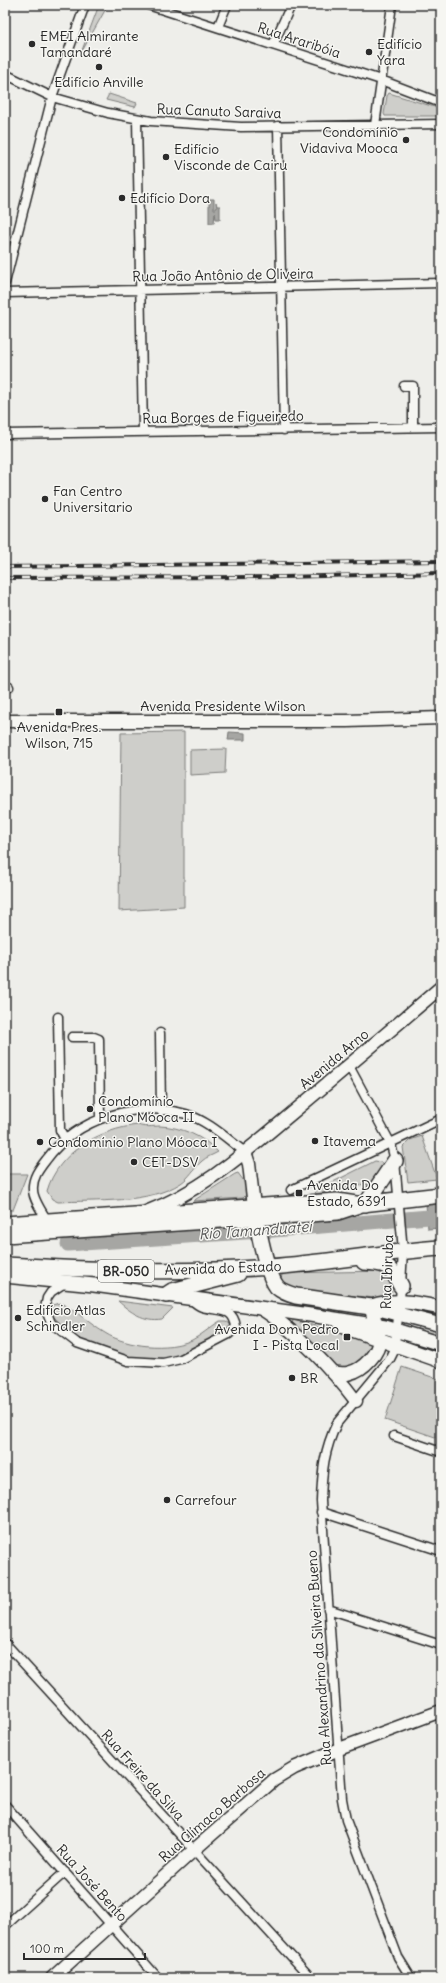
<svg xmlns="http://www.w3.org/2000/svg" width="446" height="1983" viewBox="0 0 446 1983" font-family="Delius,sans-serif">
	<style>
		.green { fill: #cececa; stroke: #7c7c7a }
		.water { fill: #a6a6a3; stroke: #757573 }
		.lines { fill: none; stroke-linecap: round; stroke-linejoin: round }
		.river { stroke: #a6a6a3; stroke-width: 15 }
		.street-casing { stroke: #2b2b2b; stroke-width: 11 }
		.secondary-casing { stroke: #2b2b2b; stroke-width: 15 }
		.primary-casing { stroke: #2b2b2b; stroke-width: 16 }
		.highway-casing { stroke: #2b2b2b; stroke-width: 18 }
		.street { stroke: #f6f6f2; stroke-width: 8 }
		.secondary { stroke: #f6f6f2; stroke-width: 12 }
		.primary { stroke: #f6f6f2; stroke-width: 13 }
		.highway { stroke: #f6f6f2; stroke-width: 15 }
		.rail-casing { stroke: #2b2b2b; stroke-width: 4 }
		.rail { stroke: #f6f6f2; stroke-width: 2.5; stroke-dasharray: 8; stroke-linecap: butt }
		.poi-dot { fill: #2b2b2b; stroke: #f6f6f2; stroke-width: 1.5 }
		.labels { text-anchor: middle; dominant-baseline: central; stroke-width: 3; stroke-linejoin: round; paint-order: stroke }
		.shield { fill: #f6f6f2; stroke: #686867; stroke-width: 1 }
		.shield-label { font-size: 13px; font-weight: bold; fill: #2b2b2b }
		.poi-label { font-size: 14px; fill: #2b2b2b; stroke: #f6f6f2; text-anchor: start }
		.street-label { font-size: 14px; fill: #2b2b2b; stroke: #f6f6f2 }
		.water-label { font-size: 15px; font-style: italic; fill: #565655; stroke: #f6f6f2 }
	</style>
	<rect width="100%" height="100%" fill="#eeeeea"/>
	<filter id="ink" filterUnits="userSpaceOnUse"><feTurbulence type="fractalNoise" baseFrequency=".025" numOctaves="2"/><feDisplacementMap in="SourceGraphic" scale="8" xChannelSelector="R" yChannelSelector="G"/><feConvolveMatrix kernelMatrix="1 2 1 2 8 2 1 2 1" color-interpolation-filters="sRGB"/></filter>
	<g filter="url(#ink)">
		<path class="green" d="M99,5H108L81,53Z
			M389,93L441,109V116H385L384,114L387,96Z
			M109,94L137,103L135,107L106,100Z
			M184,732V907L119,911L121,733Z
			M226,749L225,773L190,775V750Z
			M138,1125C144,1128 153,1126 160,1126C181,1127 203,1136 218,1152C213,1155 206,1157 202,1161C194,1168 190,1177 181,1183C149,1204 95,1200 58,1202L52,1199L47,1191C58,1152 100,1129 138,1125Z
			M422,1136L437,1179L408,1182L403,1147L410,1140Z
			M375,1161L381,1162L384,1167L375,1183L316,1194L315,1191Z
			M238,1173L246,1184L247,1194L243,1198L193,1201L235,1174Z
			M5,1174H27L13,1210H5Z
			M384,1271L392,1278V1291L389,1297L384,1299L291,1289L287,1287L280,1279L282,1275L285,1273Z
			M118,1301L173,1308L162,1319C144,1322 130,1312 118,1301Z
			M60,1303C78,1311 88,1323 105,1333C127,1347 168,1351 192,1340C202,1335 210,1327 220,1321H226L230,1324L231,1327C192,1360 144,1369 97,1347C90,1344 81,1341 75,1336C66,1330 58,1321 50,1313L52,1305Z
			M293,1320L370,1341L373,1347L355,1368L337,1367L292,1324Z
			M418,1325L441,1332V1337L417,1329Z
			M402,1367L441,1380V1439L385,1420Z"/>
		<path class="water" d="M209,199H214V209H216V202L217,206H220V219H216L215,213L214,223H209Z
			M229,732L245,733V740H228Z
			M441,1203V1228L428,1229L426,1204Z"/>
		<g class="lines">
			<path class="river" d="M68,1244L262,1231L441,1216"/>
			<g class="street-casing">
				<path id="street" d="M148,5L381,80L441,103
					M218,27L227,5
					M273,45L291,5
					M5,74L52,97L108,113L151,121L241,127L441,124
					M137,119L143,431
					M375,125L392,5
					M278,126L284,430
					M5,283L52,97L85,5
					M5,293L441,283
					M404,386H413V427
					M5,434L441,427
					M5,688L9,687
					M58,1017L60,1130L65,1139
					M160,1033L161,1111
					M72,1037H94L99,1039L100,1119
					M349,1066L391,1144L395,1161L403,1251L400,1301L394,1351L390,1359L337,1423C324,1450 322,1471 321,1501L342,1799L346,1820L398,1957L411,1978
					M291,1190L441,1119
					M47,1220C42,1212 33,1199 33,1190C32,1178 39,1169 46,1160C77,1118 136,1100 186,1114C208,1121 226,1138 245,1152
					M66,1282L51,1292L47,1298L45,1308L51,1323L77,1343L128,1361L163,1363L181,1359L229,1334L236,1327C233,1306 219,1312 202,1307C199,1306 195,1303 192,1300
					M394,1436L441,1452
					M321,1512L441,1551
					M328,1609L441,1645
					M5,1643L311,1978
					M5,1805L158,1978
					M5,1926L65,1872"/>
			</g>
			<g class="secondary-casing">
				<path id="secondary" d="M5,721H347L441,718
					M245,1152L249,1164L254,1206
					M146,1212C204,1190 244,1153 291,1114C341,1072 391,1030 441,987
					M260,1308C293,1328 333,1370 356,1401
					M52,1978L194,1850L274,1780L294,1768L339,1749L441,1711"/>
			</g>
			<g class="primary-casing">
				<path id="primary" d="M5,1223L337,1200L362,1204
					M5,1276L94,1285L310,1315L385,1327L441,1344
					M372,1306C396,1298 417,1303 441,1308
					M371,1307L441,1325
					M341,1326L441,1361
					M334,1373C339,1373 344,1375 349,1373C363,1370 381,1352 379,1337C378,1327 373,1317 371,1307"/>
			</g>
			<g class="highway-casing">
				<path id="highway" d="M366,1204L395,1161
					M254,1206C257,1224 266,1273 277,1287C282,1292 289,1294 296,1296L371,1307
					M5,1235L338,1212L362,1204L441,1195
					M364,1262C387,1263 390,1265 401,1286
					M5,1265C93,1270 181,1274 269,1267C327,1263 383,1252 441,1248
					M166,1295L172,1291L238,1274"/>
			</g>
			<use href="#street" class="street"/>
			<use href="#secondary" class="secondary"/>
			<use href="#primary" class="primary"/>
			<use href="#highway" class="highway"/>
			<g class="rail-casing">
				<path id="rail" d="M5,567L441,561
					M5,578L284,577L441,573"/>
			</g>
			<use href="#rail" class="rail"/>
		</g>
	</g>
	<g class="poi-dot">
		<circle cx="32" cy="44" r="4"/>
		<circle cx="369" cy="52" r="4"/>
		<circle cx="99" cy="67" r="4"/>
		<circle cx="406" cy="140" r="4"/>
		<circle cx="166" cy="157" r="4"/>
		<circle cx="122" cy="198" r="4"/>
		<circle cx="45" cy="499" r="4"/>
		<rect x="55" y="708" width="8" height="8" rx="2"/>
		<circle cx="90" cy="1109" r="4"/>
		<circle cx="315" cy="1141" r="4"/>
		<circle cx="40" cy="1142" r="4"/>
		<circle cx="134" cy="1162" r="4"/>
		<rect x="295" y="1189" width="8" height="8" rx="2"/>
		<circle cx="18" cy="1318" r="4"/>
		<rect x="343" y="1333" width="8" height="8" rx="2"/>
		<circle cx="292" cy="1378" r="4"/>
		<circle cx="167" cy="1500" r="4"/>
	</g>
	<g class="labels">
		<rect class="shield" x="98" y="1260" width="56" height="22" rx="3"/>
		<g class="shield-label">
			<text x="126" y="1271">BR-050</text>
		</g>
		<g class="poi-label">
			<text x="40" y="36">EMEI Almirante<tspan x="40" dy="16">Tamandaré</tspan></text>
			<text x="377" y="44">Edifício<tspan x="377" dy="16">Yara</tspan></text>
			<text x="99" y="82" text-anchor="middle">Edifício Anville</text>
			<text x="398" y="132" text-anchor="end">Condomínio<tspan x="398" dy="16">Vidaviva Mooca</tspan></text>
			<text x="174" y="149">Edifício<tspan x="174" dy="16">Visconde de Cairu</tspan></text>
			<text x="130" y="198">Edifício Dora</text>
			<text x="53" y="491">Fan Centro<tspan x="53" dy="16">Universitario</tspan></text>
			<text x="59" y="727" text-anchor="middle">Avenida Pres.<tspan x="59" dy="16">Wilson, 715</tspan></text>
			<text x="98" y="1101">Condomínio<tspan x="98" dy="16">Plano Móoca II</tspan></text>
			<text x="323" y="1141">Itavema</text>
			<text x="48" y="1142">Condomínio Plano Móoca I</text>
			<text x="142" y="1162">CET-DSV</text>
			<text x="307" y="1185">Avenida Do<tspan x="307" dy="16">Estado, 6391</tspan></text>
			<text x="26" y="1310">Edifício Atlas<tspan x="26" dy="16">Schindler</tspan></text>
			<text x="339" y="1329" text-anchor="end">Avenida Dom Pedro<tspan x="339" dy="16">I - Pista Local</tspan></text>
			<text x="300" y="1378">BR</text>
			<text x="175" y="1500">Carrefour</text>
		</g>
		<g class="street-label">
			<text transform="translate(299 40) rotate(18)">Rua Araribóia</text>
			<text transform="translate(219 111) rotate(2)">Rua Canuto Saraiva</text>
			<text transform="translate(223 275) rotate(-1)">Rua João Antônio de Oliveira</text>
			<text transform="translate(223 417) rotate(-1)">Rua Borges de Figueiredo</text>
			<text x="223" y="706">Avenida Presidente Wilson</text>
			<text transform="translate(334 1059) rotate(-40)">Avenida Arno</text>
			<text transform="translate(223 1268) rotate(-2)">Avenida do Estado</text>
			<text transform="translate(387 1272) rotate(-88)">Rua Ibiruba</text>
			<text transform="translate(319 1658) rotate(-94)">Rua Alexandrino da Silveira Bueno</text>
			<text transform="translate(143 1775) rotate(48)">Rua Freire da Silva</text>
			<text transform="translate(212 1815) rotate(-41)">Rua Clímaco Barbosa</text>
			<text transform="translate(92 1883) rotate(48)">Rua José Bento</text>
		</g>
		<g class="water-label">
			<text transform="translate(255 1230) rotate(-4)">Rio Tamanduateí</text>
		</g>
	</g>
	<rect width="446" height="1983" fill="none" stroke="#f6f6f2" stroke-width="20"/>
	<rect x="10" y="10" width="426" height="1963" fill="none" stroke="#2b2b2b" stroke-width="1.5" filter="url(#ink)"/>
	<path d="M24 1953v6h121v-6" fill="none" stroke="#2b2b2b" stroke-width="2"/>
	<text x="30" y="1953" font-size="12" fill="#2b2b2b" stroke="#f6f6f2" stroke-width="3" paint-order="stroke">100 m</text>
</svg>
